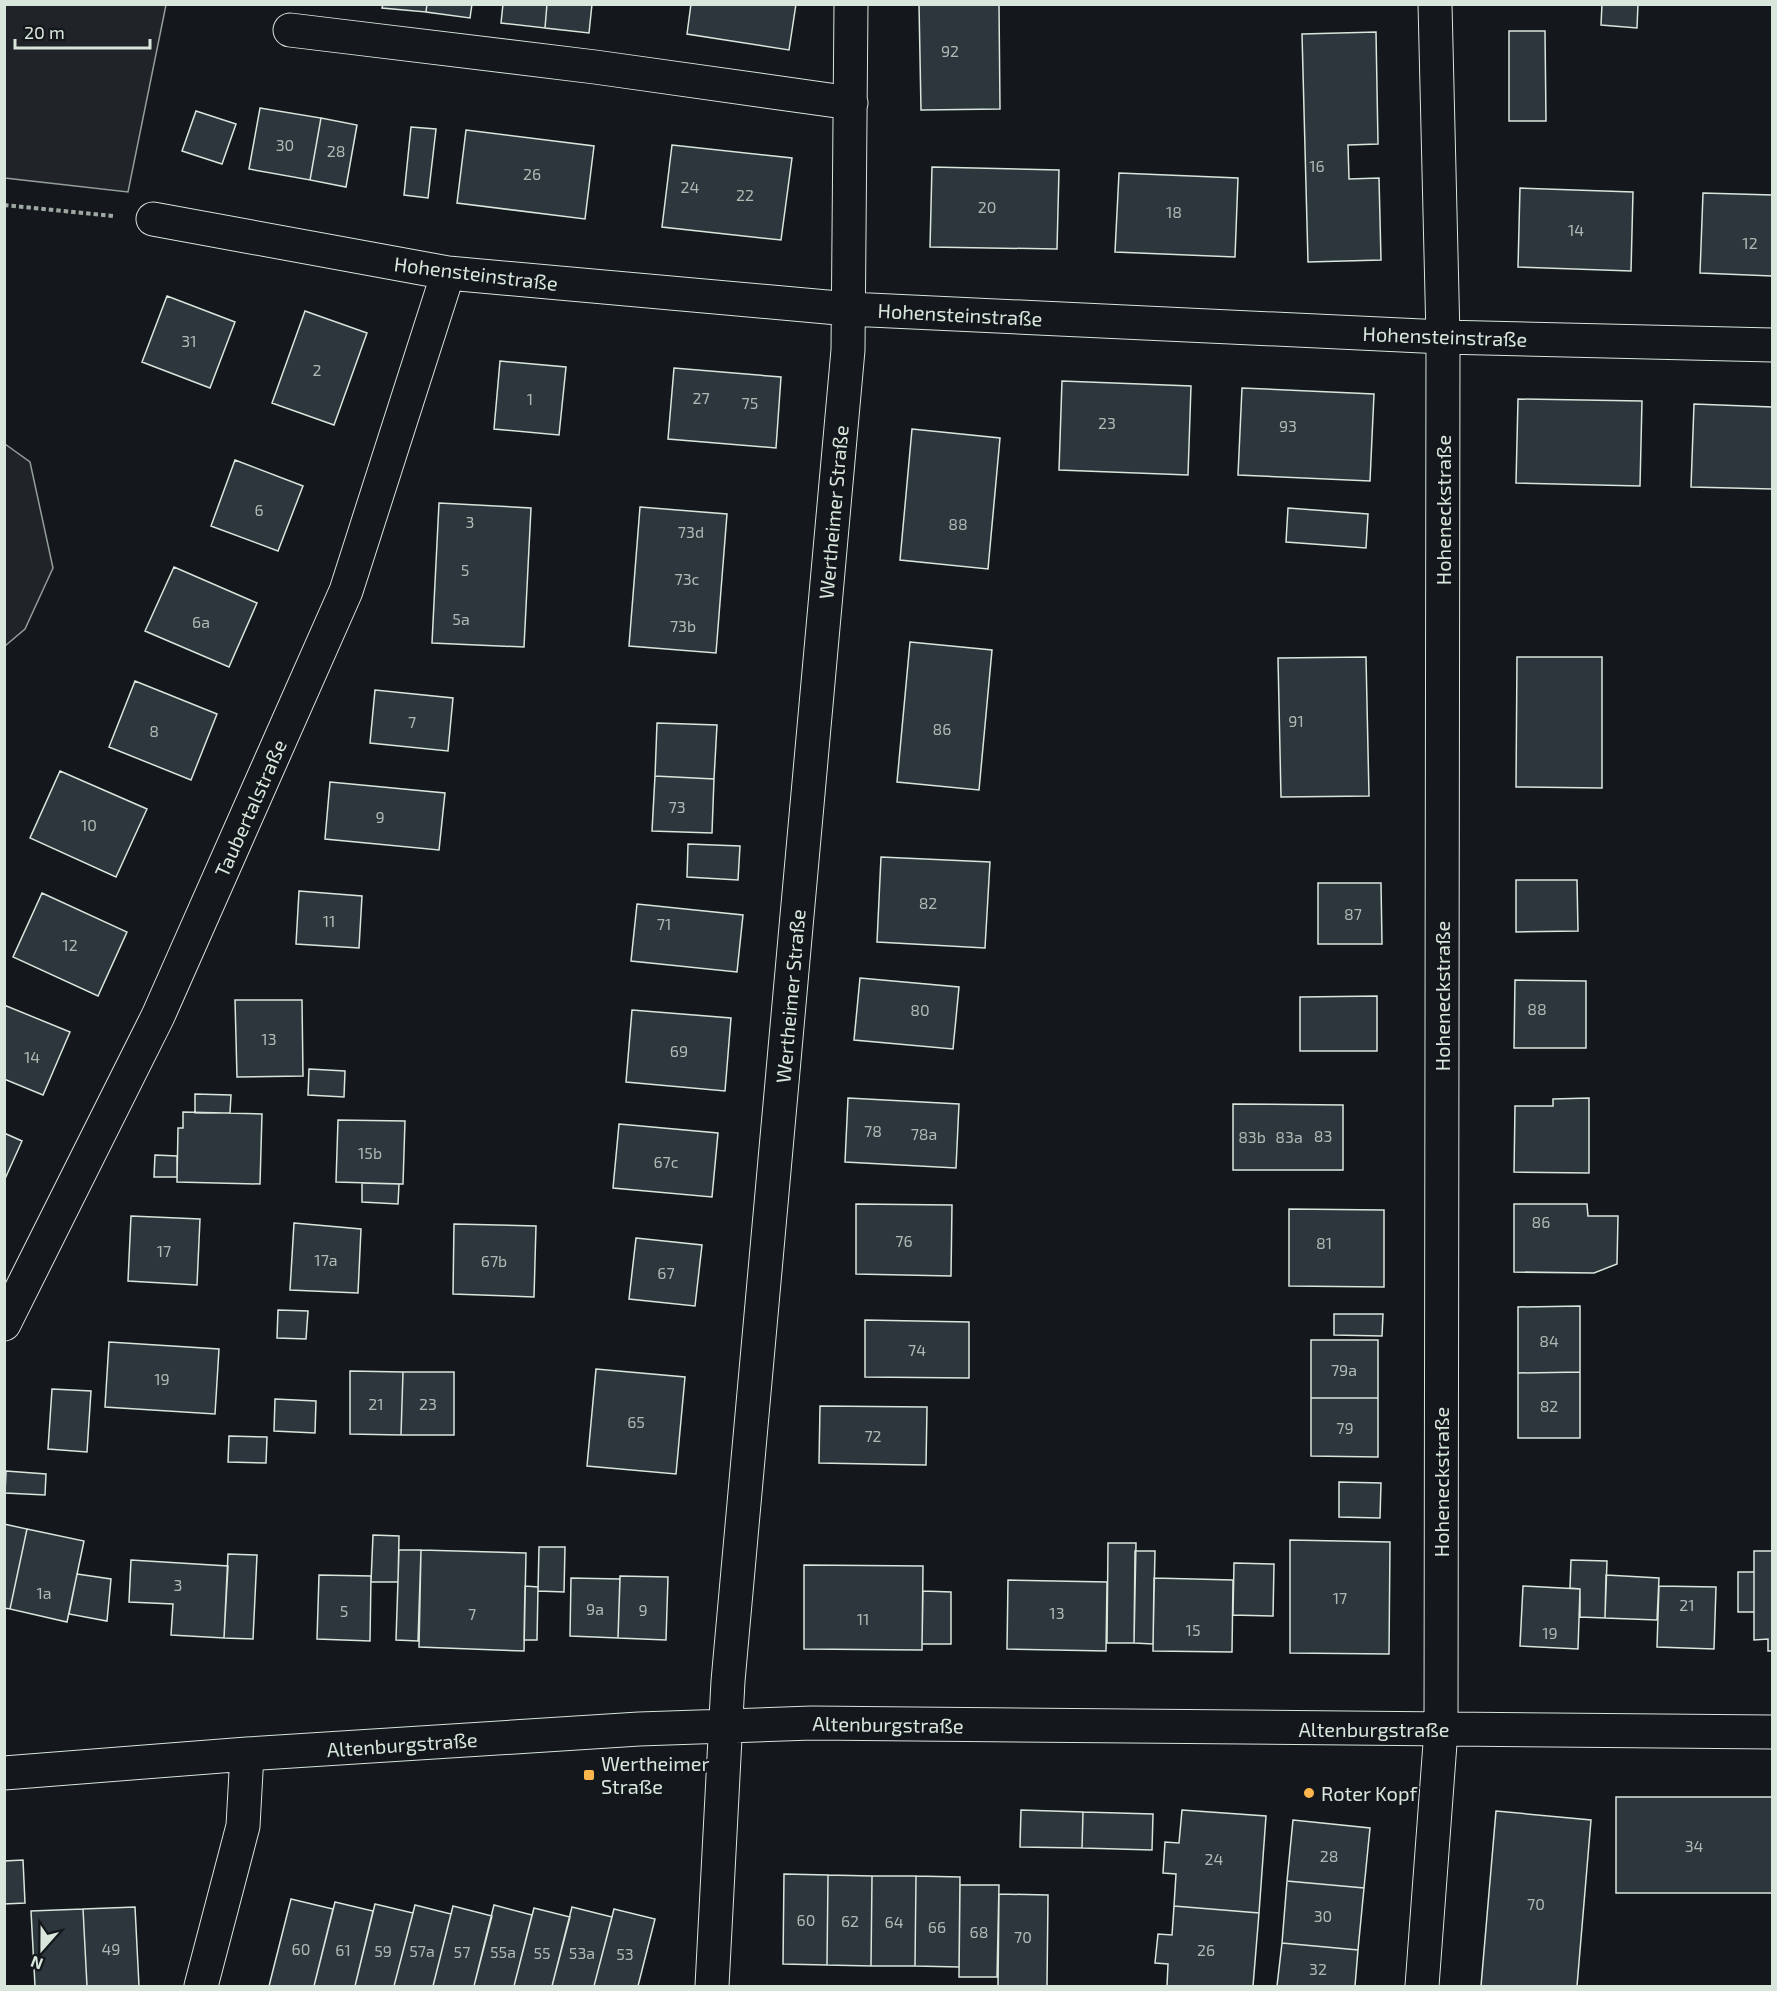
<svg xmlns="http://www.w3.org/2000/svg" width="1777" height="1991" viewBox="0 0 1777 1991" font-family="'Exo 2',sans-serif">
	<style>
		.green { fill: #202428; stroke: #939e99; stroke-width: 1.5 }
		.building { fill: #2c363c; stroke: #d8e6dc; stroke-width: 1.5 }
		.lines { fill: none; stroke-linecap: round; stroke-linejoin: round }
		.minor-casing { stroke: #d8e6dc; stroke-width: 35 }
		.path { stroke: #9da8a2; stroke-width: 4; stroke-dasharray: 4.5 3; stroke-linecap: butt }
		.minor { stroke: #14181c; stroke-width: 33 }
		.poi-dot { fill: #ffb74d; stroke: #14181c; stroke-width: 2 }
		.labels { text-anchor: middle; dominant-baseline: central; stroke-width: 4.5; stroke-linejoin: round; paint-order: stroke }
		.number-label { font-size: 16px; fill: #adbab4 }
		.street-label { font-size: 20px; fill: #d8e6dc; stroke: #14181c }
		.poi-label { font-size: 20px; fill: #d8e6dc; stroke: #14181c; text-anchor: start }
	</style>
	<rect width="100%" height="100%" fill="#14181c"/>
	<path class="green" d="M5,4L166,5L128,192L5,178Z
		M5,444L30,462L53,568L25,629L5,646Z"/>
	<path class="building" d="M383,4H427L426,12L382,8Z
		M427,4H472L470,18L426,12Z
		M503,4H547L545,28L501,23Z
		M547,4H592L589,33L545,28Z
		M691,4H796L789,50L687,34Z
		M919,4H999L1000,109L921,110Z
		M1602,4H1638L1637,28L1601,25Z
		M1509,31H1545L1546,121H1509Z
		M1376,32L1378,144L1348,145L1349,179L1379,178L1381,260L1308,262L1302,34Z
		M260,108L321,118L310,180L249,169Z
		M196,111L236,124L222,164L182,151Z
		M321,118L357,125L346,187L310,180Z
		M411,127L436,129L428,198L404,195Z
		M466,130L594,146L585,219L457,203Z
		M672,145L792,158L781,240L662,227Z
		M932,167L1059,170L1057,249L930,247Z
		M1119,173L1238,178L1235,257L1115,252Z
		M1520,188L1633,192L1631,271L1518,267Z
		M1703,193L1772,195V276L1700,273Z
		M167,296L235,322L210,388L142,362Z
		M305,311L367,333L334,425L272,403Z
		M500,361L566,367L559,435L494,429Z
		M674,368L781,377L776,448L668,439Z
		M1062,381L1191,386L1188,475L1059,470Z
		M1242,388L1374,394L1370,481L1238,475Z
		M1518,399L1642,401L1640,486L1516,483Z
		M1694,404L1772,407V489L1691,487Z
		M912,429L1000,438L988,569L900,560Z
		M235,460L303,486L278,551L211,526Z
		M439,503L531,508L524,647L432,643Z
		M640,507L727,514L716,653L629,646Z
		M1288,508L1368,514L1366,548L1286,542Z
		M174,567L257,603L229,667L145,631Z
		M910,642L992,650L979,790L897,782Z
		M1366,657L1369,796L1281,797L1278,658Z
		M1517,657H1602V788L1516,787Z
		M135,681L217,714L191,780L109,747Z
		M375,690L453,698L448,751L370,743Z
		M657,723L717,725L714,779L655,776Z
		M60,771L147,809L116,877L30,838Z
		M655,776L714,779L712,833L652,831Z
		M330,782L445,793L439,850L325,839Z
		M688,844L740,846L738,880L687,877Z
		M881,857L990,862L985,948L877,942Z
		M1516,880H1577L1578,931L1516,932Z
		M1318,883H1381L1382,944H1318Z
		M299,891L362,896L359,948L296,944Z
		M42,893L127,932L98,996L13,957Z
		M637,904L743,915L737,972L631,961Z
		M860,978L959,987L953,1049L854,1040Z
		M1515,980L1586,981V1048H1514Z
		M1377,996V1051H1300V997Z
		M235,1000H302L303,1076L237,1077Z
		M4,1005L70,1032L43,1095L4,1079Z
		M632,1010L731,1018L725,1091L626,1082Z
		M309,1069L345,1071L344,1097L308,1095Z
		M195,1094L231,1095L230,1113H195Z
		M848,1098L959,1104L956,1168L845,1162Z
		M1589,1098V1173L1514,1172L1515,1106H1553V1099Z
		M1233,1104L1343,1105V1170H1233Z
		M183,1112L262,1114L260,1184L177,1182L178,1128H183Z
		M338,1120L405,1121L403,1184L336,1182Z
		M619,1124L718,1133L712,1197L613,1188Z
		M4,1133L22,1141L4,1181Z
		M155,1155L177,1156V1177H154Z
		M362,1183L399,1184L398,1204L362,1202Z
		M856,1204L952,1205L951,1276L856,1274Z
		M1514,1204H1587L1588,1216H1618L1617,1264L1594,1273L1514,1272Z
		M1289,1209L1384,1210V1287L1289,1286Z
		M131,1216L200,1219L197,1285L128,1281Z
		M294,1223L361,1229L358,1293L290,1290Z
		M454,1224L536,1226L534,1297L453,1294Z
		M636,1238L702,1245L695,1306L629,1299Z
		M1580,1306V1372L1518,1373V1307Z
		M278,1310L308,1311L306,1339L277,1338Z
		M1334,1314H1383L1382,1336L1334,1335Z
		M865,1320L969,1322V1378L865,1377Z
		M1311,1340H1378V1398H1311Z
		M109,1342L219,1349L215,1414L105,1407Z
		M596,1369L685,1377L676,1474L587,1466Z
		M350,1371L403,1372L401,1435L350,1434Z
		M403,1372H454V1435H401Z
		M1580,1372V1438H1518V1373Z
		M52,1389L91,1391L87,1452L48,1449Z
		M1311,1398H1378V1457L1311,1456Z
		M275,1399L316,1401L315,1433L274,1431Z
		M820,1406L927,1407L926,1465L819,1463Z
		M229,1436L267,1437L266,1463L228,1462Z
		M6,1471L46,1474L45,1495L5,1493Z
		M1339,1482L1381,1483L1380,1518L1339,1517Z
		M4,1524L27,1529L10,1609L4,1608Z
		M27,1529L84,1541L67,1622L10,1609Z
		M373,1535L399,1536L398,1582H371Z
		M1290,1540L1390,1542L1389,1654L1290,1653Z
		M1108,1543H1136L1134,1643H1107Z
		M539,1547H565L564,1592L538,1591Z
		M399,1550H421L418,1641L396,1640Z
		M421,1550L526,1553L524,1651L419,1647Z
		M1135,1551H1155L1153,1644L1134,1643Z
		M1754,1551H1772V1651H1768V1639L1754,1640Z
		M228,1554L257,1555L253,1639L224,1638Z
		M131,1560L228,1566L224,1638L171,1635L173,1604L129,1602Z
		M1571,1560L1607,1561L1605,1618L1580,1617V1589L1570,1588Z
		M1234,1563L1274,1564L1273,1616L1233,1615Z
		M804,1565L923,1566L922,1650L804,1649Z
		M1738,1572H1754V1612H1738Z
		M77,1574L111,1579L107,1621L69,1614Z
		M319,1575L371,1576L370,1641L317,1639Z
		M1606,1575L1659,1578L1657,1620L1605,1618Z
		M620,1576L668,1577L666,1640L618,1638Z
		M571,1578L620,1579L618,1638L570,1636Z
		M1154,1578L1233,1580L1232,1652L1153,1651Z
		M1008,1580L1107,1582L1106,1651L1007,1649Z
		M525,1586L538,1587L537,1640H524Z
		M1523,1586L1580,1589L1578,1649L1520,1646Z
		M1659,1586L1716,1587L1714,1649L1657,1647Z
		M923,1591L951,1592V1644H922Z
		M1616,1797H1772V1893H1616Z
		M1021,1810L1083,1812L1082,1848L1020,1847Z
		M1182,1810L1266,1816L1259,1913L1174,1906L1176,1874L1163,1873L1165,1842L1179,1843Z
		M1496,1811L1591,1820L1577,1986H1481Z
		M1083,1812L1153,1814L1152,1850L1082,1848Z
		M1293,1820L1370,1828L1364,1888L1287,1881Z
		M23,1860L25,1903L4,1904V1861Z
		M784,1874L828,1875L827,1965L783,1964Z
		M828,1875L872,1876L871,1966L827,1965Z
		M872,1876H916L915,1966H871Z
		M916,1876L960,1877L959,1967L915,1966Z
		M1287,1881L1364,1888L1358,1950L1282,1943Z
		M960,1885H999L997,1977H959Z
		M999,1894L1048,1895L1047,1986H998Z
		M291,1899L333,1909L314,1986H269Z
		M335,1902L373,1911L355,1986H314Z
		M375,1904L413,1913L394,1986H355Z
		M415,1905L451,1914L433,1986H394Z
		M494,1905L532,1915L514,1986H474Z
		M453,1906L492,1916L474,1986H433Z
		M1174,1906L1259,1913L1253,1986H1167L1168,1964L1155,1963L1158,1934L1172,1935Z
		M135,1907L139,1986H87L83,1909Z
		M572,1907L612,1917L594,1986H552Z
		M534,1908L570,1917L552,1986H514Z
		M83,1909L87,1986H35L31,1911Z
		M614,1909L655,1919L638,1986H594Z
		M1282,1943L1358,1950L1355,1986H1277Z"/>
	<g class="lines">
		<g class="minor-casing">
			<path id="minor" d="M290,30L595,67L851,103
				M153,219L448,273L849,309L1443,337L1772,345
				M4,1324L158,1016L346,591L448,273
				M4,1773L247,1754L639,1729L812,1723L1772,1732
				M201,1986L243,1826L247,1754
				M712,1986L728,1681L848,350L851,4
				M1422,1986L1441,1730L1443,337L1435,4"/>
		</g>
		<path class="path" d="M4,205L114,216"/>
		<use href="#minor" class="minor"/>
	</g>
	<g class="poi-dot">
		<rect x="583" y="1769" width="12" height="12" rx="3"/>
		<circle cx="1309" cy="1793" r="6"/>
	</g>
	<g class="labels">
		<g class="number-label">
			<text x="950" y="50">92</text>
			<text x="285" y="144">30</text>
			<text x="336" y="150">28</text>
			<text x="1317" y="165">16</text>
			<text x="532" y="173">26</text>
			<text x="690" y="186">24</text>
			<text x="745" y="194">22</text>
			<text x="987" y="206">20</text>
			<text x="1174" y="211">18</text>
			<text x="1576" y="229">14</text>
			<text x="1750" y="242">12</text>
			<text x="189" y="340">31</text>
			<text x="317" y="369">2</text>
			<text x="701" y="397">27</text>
			<text x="530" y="398">1</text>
			<text x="750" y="402">75</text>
			<text x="1107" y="422">23</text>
			<text x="1288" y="425">93</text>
			<text x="259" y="509">6</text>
			<text x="470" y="521">3</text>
			<text x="958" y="523">88</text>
			<text x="691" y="531">73d</text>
			<text x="465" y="569">5</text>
			<text x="687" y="578">73c</text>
			<text x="461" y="618">5a</text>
			<text x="201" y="621">6a</text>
			<text x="683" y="625">73b</text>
			<text x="1296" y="720">91</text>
			<text x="412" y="721">7</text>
			<text x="942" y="728">86</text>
			<text x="154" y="730">8</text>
			<text x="677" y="806">73</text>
			<text x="380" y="816">9</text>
			<text x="89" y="824">10</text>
			<text x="928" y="902">82</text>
			<text x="1353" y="913">87</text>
			<text x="329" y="920">11</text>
			<text x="664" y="923">71</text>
			<text x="70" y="944">12</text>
			<text x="1537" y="1008">88</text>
			<text x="920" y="1009">80</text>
			<text x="269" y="1038">13</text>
			<text x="679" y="1050">69</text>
			<text x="32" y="1056">14</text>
			<text x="873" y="1130">78</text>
			<text x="924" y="1133">78a</text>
			<text x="1323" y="1135">83</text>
			<text x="1252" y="1136">83b</text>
			<text x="1289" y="1136">83a</text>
			<text x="370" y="1152">15b</text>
			<text x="666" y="1161">67c</text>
			<text x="1541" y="1221">86</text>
			<text x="904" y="1240">76</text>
			<text x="1324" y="1242">81</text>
			<text x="164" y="1250">17</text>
			<text x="326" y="1259">17a</text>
			<text x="494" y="1260">67b</text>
			<text x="666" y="1272">67</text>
			<text x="1549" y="1340">84</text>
			<text x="917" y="1349">74</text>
			<text x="1344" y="1369">79a</text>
			<text x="162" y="1378">19</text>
			<text x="376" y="1403">21</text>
			<text x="428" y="1403">23</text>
			<text x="1549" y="1405">82</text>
			<text x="636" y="1421">65</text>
			<text x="1345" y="1427">79</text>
			<text x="873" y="1435">72</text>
			<text x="178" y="1584">3</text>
			<text x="44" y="1592">1a</text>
			<text x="1340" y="1597">17</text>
			<text x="1687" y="1604">21</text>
			<text x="595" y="1608">9a</text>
			<text x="643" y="1609">9</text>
			<text x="344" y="1610">5</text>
			<text x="1057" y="1612">13</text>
			<text x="472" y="1613">7</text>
			<text x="863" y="1618">11</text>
			<text x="1193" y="1629">15</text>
			<text x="1550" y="1632">19</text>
			<text x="1694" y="1845">34</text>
			<text x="1329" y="1855">28</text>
			<text x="1214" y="1858">24</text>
			<text x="1536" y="1903">70</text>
			<text x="1323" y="1915">30</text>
			<text x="806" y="1919">60</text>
			<text x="850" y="1920">62</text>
			<text x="894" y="1921">64</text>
			<text x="937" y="1926">66</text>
			<text x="979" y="1931">68</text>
			<text x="1023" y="1936">70</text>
			<text x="111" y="1948">49</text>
			<text x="301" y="1948">60</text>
			<text x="343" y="1949">61</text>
			<text x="1206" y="1949">26</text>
			<text x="383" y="1950">59</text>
			<text x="422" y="1950">57a</text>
			<text x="462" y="1951">57</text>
			<text x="503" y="1951">55a</text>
			<text x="542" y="1952">55</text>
			<text x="582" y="1952">53a</text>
			<text x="625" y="1953">53</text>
			<text x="1318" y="1968">32</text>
		</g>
		<g class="street-label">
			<text transform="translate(476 273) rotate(7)">Hohensteinstraße</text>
			<text transform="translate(960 314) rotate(3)">Hohensteinstraße</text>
			<text transform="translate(1445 336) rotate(2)">Hohensteinstraße</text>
			<text transform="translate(1443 510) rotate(-90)">Hoheneckstraße</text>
			<text transform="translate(833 512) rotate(-85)">Wertheimer Straße</text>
			<text transform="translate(250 808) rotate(-66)">Taubertalstraße</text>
			<text transform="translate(790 996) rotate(-85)">Wertheimer Straße</text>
			<text transform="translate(1442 996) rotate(-90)">Hoheneckstraße</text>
			<text transform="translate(1441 1482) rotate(-90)">Hoheneckstraße</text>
			<text transform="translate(888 1724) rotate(1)">Altenburgstraße</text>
			<text x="1374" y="1729">Altenburgstraße</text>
			<text transform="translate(402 1744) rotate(-4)">Altenburgstraße</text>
		</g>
		<g class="poi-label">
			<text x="601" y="1763">Wertheimer<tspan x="601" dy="23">Straße</tspan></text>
			<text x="1321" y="1793">Roter Kopf</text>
		</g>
	</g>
	<rect width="1777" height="1991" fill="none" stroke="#d8e6dc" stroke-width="12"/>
	<g transform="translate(42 1949) rotate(201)" stroke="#14181c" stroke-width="4.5" paint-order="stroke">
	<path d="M0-4.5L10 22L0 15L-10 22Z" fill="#d8e6dc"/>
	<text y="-9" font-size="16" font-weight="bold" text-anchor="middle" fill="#d8e6dc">N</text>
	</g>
	<path d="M15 39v9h135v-9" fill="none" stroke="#d8e6dc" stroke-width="3"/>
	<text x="24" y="39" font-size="18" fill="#d8e6dc" stroke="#14181c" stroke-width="4.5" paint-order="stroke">20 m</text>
</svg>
